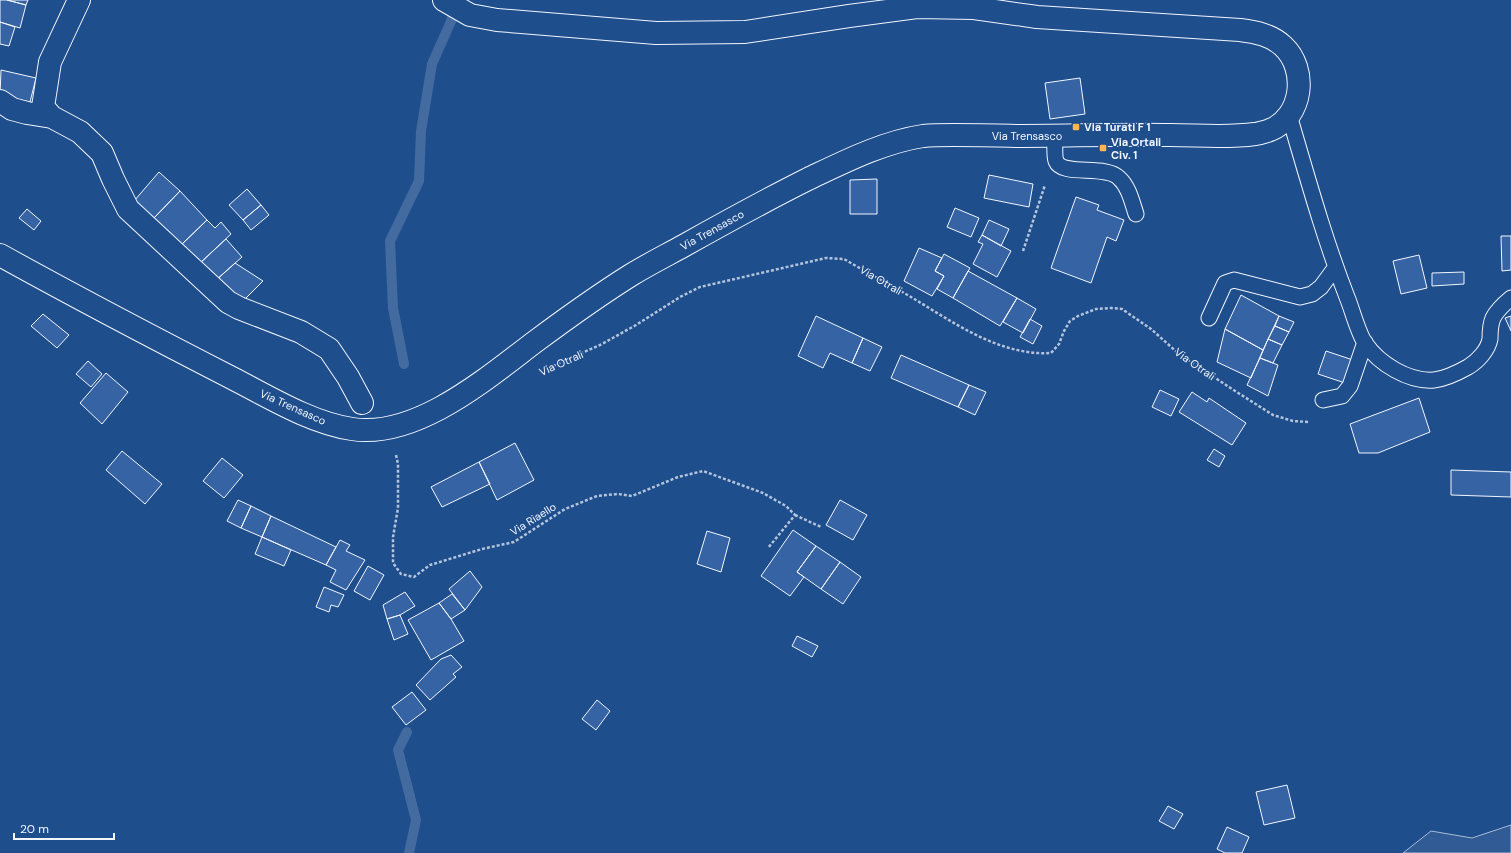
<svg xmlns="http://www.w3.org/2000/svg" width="1511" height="853" viewBox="0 0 1511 853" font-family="'DM Sans',sans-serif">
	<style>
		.built { fill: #305b95; stroke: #a8bbd7 }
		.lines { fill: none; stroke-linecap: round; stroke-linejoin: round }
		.stream { stroke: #446ba0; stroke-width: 10 }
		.building { fill: #3563a3; stroke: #f2f6ff }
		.lane-casing { stroke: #f2f6ff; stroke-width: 17 }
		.street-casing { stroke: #f2f6ff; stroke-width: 24 }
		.secondary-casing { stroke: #f2f6ff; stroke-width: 24 }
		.path { stroke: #b3c4dc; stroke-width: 2.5; stroke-dasharray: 3 2; stroke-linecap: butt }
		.lane { stroke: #1f4e8c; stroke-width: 15 }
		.street { stroke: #1f4e8c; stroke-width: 22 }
		.secondary { stroke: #1f4e8c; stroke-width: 22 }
		.poi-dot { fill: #ffb74d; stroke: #1f4e8c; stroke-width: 1.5 }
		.labels { text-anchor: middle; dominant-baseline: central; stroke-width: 3; stroke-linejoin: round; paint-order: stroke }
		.poi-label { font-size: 11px; font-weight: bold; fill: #f2f6ff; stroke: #1f4e8c; text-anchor: start }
		.street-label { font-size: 11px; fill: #f2f6ff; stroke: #1f4e8c }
	</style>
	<rect width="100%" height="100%" fill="#1f4e8c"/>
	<path class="built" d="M1511,825V853H1403L1431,831L1472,838Z"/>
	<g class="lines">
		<path class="stream" d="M404,364L393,308L390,241L419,181L421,131L432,64L452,19L453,5
			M407,732L398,750L416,820L409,853"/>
	</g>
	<path class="building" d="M0,0H7L26,5L20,28L0,22Z
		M7,0H28L26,5Z
		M0,22L15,27L9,46L0,44Z
		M1,70L36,78L30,102L0,95Z
		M1080,78L1085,114L1050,119L1045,83Z
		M159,172L180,191L153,219L134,201Z
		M989,175L1033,184L1029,207L984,198Z
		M877,179V214H850V180Z
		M247,189L261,205L243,220L229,205Z
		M180,191L207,220L179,247L153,219Z
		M1076,197L1099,205L1097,210L1124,220L1116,241L1107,237L1091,283L1051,268Z
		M261,205L269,215L251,230L243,220Z
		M955,208L979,218L971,237L947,227Z
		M27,209L41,221L34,230L19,218Z
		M207,220L215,228L221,222L231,234L198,265L179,247Z
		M989,220L1009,229L1001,246L982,235Z
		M982,235L1011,251L997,277L973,264L983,244L978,242Z
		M1501,236H1511V270L1502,271Z
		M226,239L242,257L214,282L198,265Z
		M919,248L942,258L935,271L944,276L932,296L904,281Z
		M944,254L970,268L953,298L937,289L944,276L935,271Z
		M1419,255L1427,288L1401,294L1393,261Z
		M235,263L263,281L242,302L214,282Z
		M968,271L1017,298L1000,326L953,298Z
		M1464,272V284L1432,286V273Z
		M1241,295L1279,316L1263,350L1225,329Z
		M1017,298L1036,309L1023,333L1003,322Z
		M43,314L69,335L57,348L31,326Z
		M816,316L863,338L852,363L830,353L823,368L798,356Z
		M1279,316L1294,322L1289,332L1275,326Z
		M1511,316V331L1505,318Z
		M1030,319L1042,326L1033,344L1020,337Z
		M1275,326L1289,332L1282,345L1268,339Z
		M1225,329L1263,350L1251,378L1217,362Z
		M863,338L882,347L870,371L852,363Z
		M1268,339L1282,345L1273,363L1260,358Z
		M1326,351L1353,360L1345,383L1318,374Z
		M901,355L969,385L958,407L891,378Z
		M1260,358L1278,365L1268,396L1247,385Z
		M88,361L102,374L91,387L76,374Z
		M106,373L128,392L102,424L80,403Z
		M969,385L986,392L975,415L958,407Z
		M1160,390L1179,399L1171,416L1152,407Z
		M1192,392L1207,402L1209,398L1246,423L1232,445L1179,412Z
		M1419,398L1430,432L1378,453H1359L1350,424Z
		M515,443L534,480L497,500L479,462Z
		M1214,449L1225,456L1219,467L1207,460Z
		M122,451L162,484L145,504L106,470Z
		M222,458L243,475L224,498L203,481Z
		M479,462L490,484L442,507L431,487Z
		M1451,470L1511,472V497L1451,495Z
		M238,500L251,506L241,528L227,521Z
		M840,500L867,515L853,540L826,525Z
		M251,506L271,516L262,537L241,528Z
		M271,516L336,547L326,565L262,537Z
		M793,530L816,546L797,572L804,577L790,596L761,576Z
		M707,531L730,538L721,572L697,564Z
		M262,537L291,550L284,566L255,554Z
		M340,540L350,545L346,551L365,560L346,590L330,582L336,570L326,565Z
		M816,546L840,562L821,589L797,572Z
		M840,562L861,577L843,604L821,589Z
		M368,566L384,575L370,600L354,591Z
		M470,571L482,587L465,610L449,589Z
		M324,587L344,595L338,607L331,605L329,612L316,607Z
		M405,592L415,606L400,615L387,619L383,605Z
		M452,594L465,610L451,619L439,603Z
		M439,603L451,619L464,641L431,660L408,620Z
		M400,615L408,634L394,640L387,619Z
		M797,636L818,646L812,657L792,646Z
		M451,655L462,667L453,674L456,677L430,700L416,685L441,659Z
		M412,692L426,710L406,725L392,707Z
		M597,700L610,711L596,730L582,719Z
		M1287,785L1295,818L1264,825L1256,792Z
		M1168,806L1183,814L1174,829L1159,821Z
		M1227,827L1249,837L1242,853H1225L1217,849Z"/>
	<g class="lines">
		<g class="lane-casing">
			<path id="lane" d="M1289,115C1307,176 1324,238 1347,297C1352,309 1358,333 1365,343C1379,364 1409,382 1434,380C1445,379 1459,372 1468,367C1478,361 1488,350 1490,339C1490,332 1490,325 1493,318C1497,310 1505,303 1511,298
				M1055,136C1055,142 1054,156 1056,161C1062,177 1106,164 1119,178C1129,187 1132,202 1136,214
				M1209,318L1225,283L1234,280L1300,297L1312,294L1321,287L1335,268
				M1323,400L1342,396L1350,386L1365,342"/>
		</g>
		<g class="street-casing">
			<path id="street" d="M0,101L12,109L27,113L52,117L80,132L102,153L113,179L128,209L228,302L239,308L301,332L329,349L348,377L362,403
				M52,117L43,107L50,62L79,0"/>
		</g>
		<g class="secondary-casing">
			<path id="secondary" d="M0,255C76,297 154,338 232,378C269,397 311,423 352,429C417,439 488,377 536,341C567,318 599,295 631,275C649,264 667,255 685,245C726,222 766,200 808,179C844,162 883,142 923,136C933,135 944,135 954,135C974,135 995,135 1016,136C1067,136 1119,134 1170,135C1198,135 1227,138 1255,134C1257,134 1268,131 1270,130C1303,117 1308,69 1283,46C1271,35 1256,32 1240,30L1037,17L974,8L917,7L849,16L745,32L656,33L497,20L470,15L444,0"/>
		</g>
		<path class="path" d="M1023,251L1045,185
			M553,366L602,344L636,325L680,297L700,287L826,258L844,259C866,272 889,284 911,297C953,322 999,356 1051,353L1059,344L1064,331L1070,321L1078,316L1096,309L1111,308L1122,309L1151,329L1179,354L1232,389L1273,415L1293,421L1309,422
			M396,455L398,464V508L393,537V563L401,574L414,577L430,565L482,549L514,542L565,509L597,496L618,494L632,496L678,477L703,471L763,493L786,506L795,515L768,548
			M795,515L821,527"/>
		<use href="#lane" class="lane"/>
		<use href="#street" class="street"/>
		<use href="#secondary" class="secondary"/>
	</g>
	<g class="poi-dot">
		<rect x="1072" y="123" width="8" height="8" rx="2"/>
		<rect x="1099" y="144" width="8" height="8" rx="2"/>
	</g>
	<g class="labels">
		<g class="poi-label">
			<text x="1084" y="127">Via Turati F 1</text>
			<text x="1111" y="142">Via Ortali<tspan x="1111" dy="13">Civ. 1</tspan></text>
		</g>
		<g class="street-label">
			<text x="1027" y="136">Via Trensasco</text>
			<text transform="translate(712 230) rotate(-29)">Via Trensasco</text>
			<text transform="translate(881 280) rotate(30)">Via Otrali</text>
			<text transform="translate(561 363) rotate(-24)">Via Otrali</text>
			<text transform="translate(1195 364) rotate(35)">Via Otrali</text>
			<text transform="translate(293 407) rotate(24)">Via Trensasco</text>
			<text transform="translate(533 519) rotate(-32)">Via Riaello</text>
		</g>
	</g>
	<path d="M14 833v6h100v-6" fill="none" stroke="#f2f6ff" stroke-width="2"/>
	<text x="20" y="833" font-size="12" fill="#f2f6ff" stroke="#1f4e8c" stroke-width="3" paint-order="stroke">20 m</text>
</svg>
